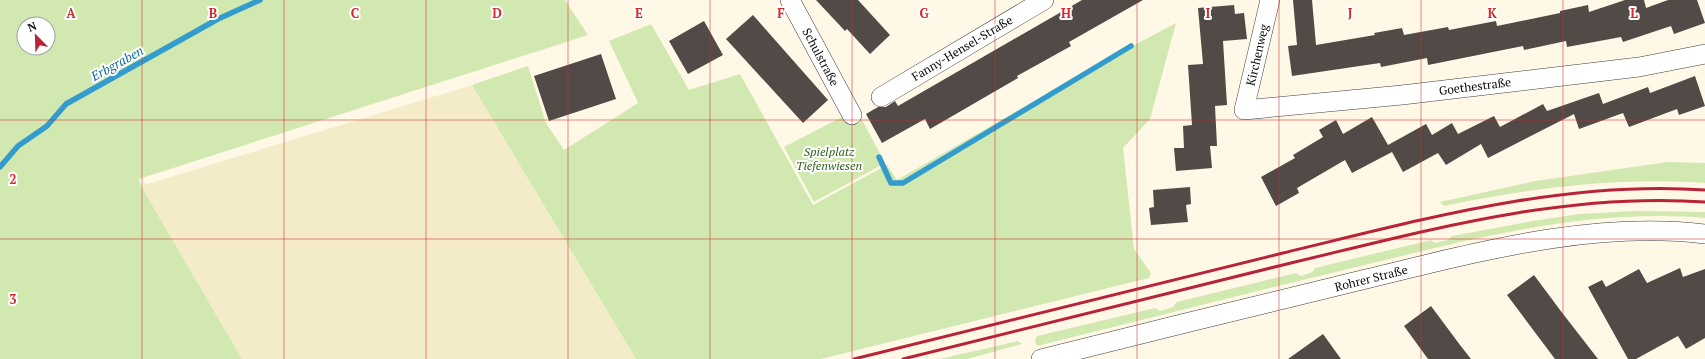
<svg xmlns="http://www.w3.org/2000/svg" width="1705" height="359" viewBox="0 0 1705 359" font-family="'PT Serif',serif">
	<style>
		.farmland { fill: #f4ecc8 }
		.green { fill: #d2e8b1; fill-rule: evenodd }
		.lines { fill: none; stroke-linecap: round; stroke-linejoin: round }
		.stream { stroke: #339ccc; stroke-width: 5.5 }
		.building { fill: #524a46 }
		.minor-casing { stroke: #3d3d3d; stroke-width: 20 }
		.minor { stroke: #fff; stroke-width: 19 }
		.rail { stroke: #b82337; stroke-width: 3 }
		.grid { fill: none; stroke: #d62828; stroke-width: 1; stroke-opacity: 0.55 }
		.labels { text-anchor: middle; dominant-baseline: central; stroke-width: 4; stroke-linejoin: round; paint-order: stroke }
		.street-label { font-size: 12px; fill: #0a0a0a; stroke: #fff }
		.park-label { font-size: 12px; font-style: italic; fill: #2f601c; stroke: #fff }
		.water-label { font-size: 13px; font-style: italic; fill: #156a99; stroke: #fff }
		.grid-label { font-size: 13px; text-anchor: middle; font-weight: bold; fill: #d62828; stroke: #fff; stroke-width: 4; stroke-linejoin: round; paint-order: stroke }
	</style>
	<rect width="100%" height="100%" fill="#fff8e6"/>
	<path class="farmland" d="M472,85L636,359H242L141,186Z"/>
	<path class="green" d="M0,0H565L588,35L139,179L141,186L242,359H0ZM24,24H48V48H24Z
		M1176,23L1150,119L1123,148L1134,249L1151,273L1149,278L821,359H636L472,85L528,66L546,123L564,150L638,103L609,41L651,24L689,90L740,74L813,205L887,165L897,180L1093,67Z
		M859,114L885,163L814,202L784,147L842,117Z
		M1668,162L1705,163V183C1617,177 1530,188 1444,206L1440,202L1535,181Z
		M1634,211L1705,212V218C1691,216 1678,217 1664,216C1566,215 1472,239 1377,262C1264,289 1151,318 1037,346L1035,341L1037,336L1155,308L1160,311L1173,307L1177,302L1296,273L1301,276L1313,272L1315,268L1431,240L1435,243L1448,240L1452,236L1532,221L1580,214Z
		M1018,341L1022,344L967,359H940Z"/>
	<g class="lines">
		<path class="stream" d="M879,157L891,183H903L1131,46
			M0,167L18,146L47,126L66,104L218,19L260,0"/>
	</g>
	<path class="building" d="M816,0H858L890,35L870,54L847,29L845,31Z
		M1082,0H1143L1069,42L1071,46L1017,76L1018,78L930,129L925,119L882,143L866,114L878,107H886L895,101L898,106Z
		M1293,0H1312L1316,45L1375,35L1374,33L1402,28L1404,35L1448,27L1449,30L1496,21L1497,26L1560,13V11L1588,5L1589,12L1625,0H1644L1646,8L1668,0H1697L1705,23L1674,34L1671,26L1623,42L1621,37L1567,47L1566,41L1524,50L1523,46L1428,65L1427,58L1381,67L1380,63L1292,76L1288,46L1297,45Z
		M1234,5L1235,14L1244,13L1247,39L1223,41L1227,105L1215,106L1217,146H1210L1212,168L1176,171L1174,148H1184L1183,126L1192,125L1188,65L1203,64L1198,8Z
		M753,15L828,100L803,123L726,39Z
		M704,21L723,55L688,74L669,41Z
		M601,54L616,99L549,121L534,76Z
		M1695,76L1705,106L1679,115L1677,109L1629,127L1623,113L1579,129L1574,114L1488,158L1481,144L1446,165L1438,153L1403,172L1392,152L1352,173L1345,160L1297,188L1299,193L1276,206L1261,177L1295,158L1293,155L1323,137L1319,130L1336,120L1343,134L1372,117L1388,145L1426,124L1432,135L1452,123L1458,134L1494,116L1500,127L1543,104L1547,111L1599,93L1603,104L1648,87L1650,93Z
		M1190,187L1191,204L1186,205L1188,222L1151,225L1149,208L1154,207L1153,190Z
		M1680,268L1683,277L1705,269V338L1686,349L1678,336L1636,359H1628L1588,287L1602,280L1606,287L1639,269L1647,283Z
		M1534,275L1560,310L1598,359H1555L1507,295Z
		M1431,306L1460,345L1471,359H1428L1404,326Z
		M1323,334L1341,359H1288Z"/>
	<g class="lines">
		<g class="minor-casing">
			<path id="minor" d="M790,0L852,115
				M1270,0L1244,110L1402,95L1639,67L1705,54
				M881,97L1044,0
				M1041,359C1149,332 1258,305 1366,279C1475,253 1592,220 1705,234"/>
		</g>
		<use href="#minor" class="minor"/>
		<path class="rail" d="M854,359C997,323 1140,288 1283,253C1421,220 1562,180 1705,190
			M903,359C1033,327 1164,294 1295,262C1429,230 1565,192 1705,202"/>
	</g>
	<path class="grid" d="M142,0V359M284,0V359M426,0V359M568,0V359M710,0V359M852,0V359M995,0V359M1137,0V359M1279,0V359M1421,0V359M1563,0V359M0,120H1705M0,239H1705"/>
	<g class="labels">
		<g class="street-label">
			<text transform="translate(962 48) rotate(-31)">Fanny-Hensel-Straße</text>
			<text transform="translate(1257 55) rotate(-77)">Kirchenweg</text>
			<text transform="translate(821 57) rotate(62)">Schulstraße</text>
			<text transform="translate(1475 86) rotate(-7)">Goethestraße</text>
			<text transform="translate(1371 278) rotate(-14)">Rohrer Straße</text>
		</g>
		<g class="park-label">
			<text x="829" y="151">Spielplatz<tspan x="829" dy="14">Tiefenwiesen</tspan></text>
		</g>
		<g class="water-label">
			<text transform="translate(117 63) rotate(-29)">Erbgraben</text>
		</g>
	</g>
	<g class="grid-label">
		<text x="71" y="18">A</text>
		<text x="213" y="18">B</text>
		<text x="355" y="18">C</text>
		<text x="497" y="18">D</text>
		<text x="639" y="18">E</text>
		<text x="781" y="18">F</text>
		<text x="924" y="18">G</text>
		<text x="1066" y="18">H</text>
		<text x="1208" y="18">I</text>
		<text x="1350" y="18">J</text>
		<text x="1492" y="18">K</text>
		<text x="1634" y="18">L</text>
		<text x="13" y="184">2</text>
		<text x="13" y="304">3</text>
	</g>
	<g transform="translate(36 36) rotate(337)"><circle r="19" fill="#ffffff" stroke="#9d9d9d"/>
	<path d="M0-3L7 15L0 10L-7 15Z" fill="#b82337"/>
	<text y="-6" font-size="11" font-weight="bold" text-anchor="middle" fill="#0a0a0a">N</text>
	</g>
</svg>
